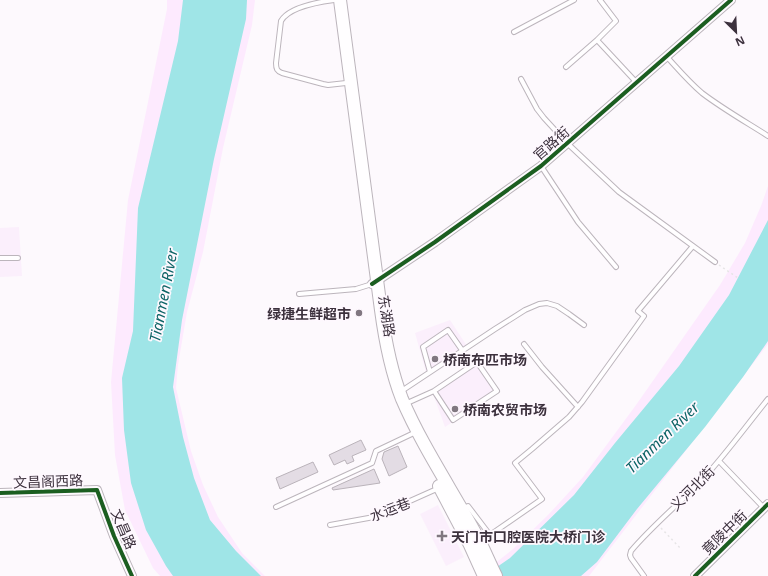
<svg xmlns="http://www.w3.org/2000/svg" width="768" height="576" viewBox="0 0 768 576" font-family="'Noto Sans','Noto Sans SC',sans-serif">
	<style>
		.built { fill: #fbeffc }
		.green { fill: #fdeafe }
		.water { fill: #9fe5e7 }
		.building { fill: #e3dce4; stroke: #bab3ba }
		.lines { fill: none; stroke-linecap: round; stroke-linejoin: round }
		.service-casing { stroke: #bcb5bc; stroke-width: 6 }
		.minor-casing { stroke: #bcb5bc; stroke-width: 10 }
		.secondary-casing { stroke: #bcb5bc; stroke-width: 14 }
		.path { stroke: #e7e5e7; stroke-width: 1.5; stroke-dasharray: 2 3; stroke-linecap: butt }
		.service { stroke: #fffeff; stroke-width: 4 }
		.minor { stroke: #fffeff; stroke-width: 8 }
		.secondary { stroke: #fffeff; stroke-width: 12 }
		.cycleway-casing { stroke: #fef8fe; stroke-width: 6 }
		.cycleway { stroke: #1b5e20; stroke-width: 4 }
		.poi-dot { fill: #807780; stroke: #fef8fe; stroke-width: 1.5 }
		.labels { text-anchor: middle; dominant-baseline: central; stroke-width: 3.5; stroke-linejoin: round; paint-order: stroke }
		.street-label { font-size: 14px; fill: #3c313d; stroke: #fef8fe }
		.poi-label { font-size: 14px; font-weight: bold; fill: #3c313d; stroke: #fef8fe; text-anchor: start }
		.water-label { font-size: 15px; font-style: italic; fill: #0d6466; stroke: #fef8fe }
	</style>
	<rect width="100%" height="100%" fill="#fdf9fd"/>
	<path class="built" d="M19,227L22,276L0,277V228Z
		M450,320L467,346L426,372L415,333Z
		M477,360L499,392L445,427L432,391Z
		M438,505L464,557L446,566L420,514Z"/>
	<path class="green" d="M167,0H255L252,25L223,148L203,252L187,312L178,365L176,388L191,451L203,485L218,517L242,553L265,576H160L153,568L125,510L115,455L111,382L128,200L167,9Z
		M768,186V344L589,576H479L513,549L549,514L583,477L636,405L720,285L745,243L761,206Z"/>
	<path class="water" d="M183,0H247L246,19L214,159L182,320L173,387L183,437L194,478L210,520L236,551L261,576H173L166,566L146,530L131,483L124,430L122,378L133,331L138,208L178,41Z
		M768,220V341L743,377L705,427L637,509L597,562L581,576H484L510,558L574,495L615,443L679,366L729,295Z"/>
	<path class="building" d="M361,440L366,450L352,456L354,461L347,464L345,460L334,465L329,455Z
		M398,446L407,467L389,476L382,459L384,452Z
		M313,462L318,472L280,489L276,478Z
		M374,469L380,483L333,490L332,488Z"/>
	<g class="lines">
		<g class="service-casing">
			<path id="service" d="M334,0C319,2 289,7 281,21L276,63C276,69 277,71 282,73L323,84L328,85L346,83
				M514,32L574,0
				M597,40L637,83
				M667,57C678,69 689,82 702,93C723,109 746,122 768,136
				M566,67L597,40L616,21L600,0
				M521,79L537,109L544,118L567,143L619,192L715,262
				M541,166L578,222L616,267
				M0,258H18
				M299,294L356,289L372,284
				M524,344L542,367L578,407
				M430,372L423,347L448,330L462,350
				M400,392L495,329L525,310L539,304L547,303L557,306L569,314L584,325
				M405,404L434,391L477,362L497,391L453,420L434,391
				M719,461L764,508
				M276,507L372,463L376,451L416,432
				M464,508L468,506L490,535L542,499L515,463L532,449L569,417L582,402L644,316L638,311L693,246
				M330,525L374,517L439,488
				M644,576L631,558L630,555L631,551C652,526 679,504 702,480C726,454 746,426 768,399"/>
		</g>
		<g class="minor-casing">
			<path id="minor" d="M372,284L435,242L541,166L731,0
				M0,493L97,490L114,536L132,576
				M695,576L768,504"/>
		</g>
		<g class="secondary-casing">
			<path id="secondary" d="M340,0L381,310C385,340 391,371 402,399C423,448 454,493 479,540C485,552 490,564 496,576
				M439,486L470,545L484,576"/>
		</g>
		<path class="path" d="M719,265L738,278
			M661,528L681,549"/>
		<use href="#service" class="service"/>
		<use href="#minor" class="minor"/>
		<use href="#secondary" class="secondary"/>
		<g class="cycleway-casing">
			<path id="cycleway" d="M372,284L435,242L541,166L731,0
				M0,493L97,490L114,536L132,576
				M695,576L768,504"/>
		</g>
		<use href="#cycleway" class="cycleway"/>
	</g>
	<g class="poi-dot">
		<circle cx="359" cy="313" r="4"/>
		<circle cx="435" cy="359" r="4"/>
		<circle cx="455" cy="409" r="4"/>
		<path d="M440 530h4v4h4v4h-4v4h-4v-4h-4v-4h4z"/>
	</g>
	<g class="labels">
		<g class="street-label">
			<text transform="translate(551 143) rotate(-41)">官路街</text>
			<text transform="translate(387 316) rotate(81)">东湖路</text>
			<text transform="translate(48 481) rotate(-2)">文昌阁西路</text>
			<text transform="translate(692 488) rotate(-45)">义河北街</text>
			<text transform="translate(390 509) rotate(-21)">水运巷</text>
			<text transform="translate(124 529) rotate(67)">文昌路</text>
			<text transform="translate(724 532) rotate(-44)">竟陵中街</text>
		</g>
		<g class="poi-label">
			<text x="351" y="313" text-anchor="end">绿捷生鲜超市</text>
			<text x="443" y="359">桥南布匹市场</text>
			<text x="463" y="409">桥南农贸市场</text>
			<text x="451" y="536">天门市口腔医院大桥门诊</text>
		</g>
		<g class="water-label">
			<text transform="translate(163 295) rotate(-79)">Tianmen River</text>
			<text transform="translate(662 437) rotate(-44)">Tianmen River</text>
		</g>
	</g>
	<g transform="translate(736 32) rotate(156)" stroke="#fef8fe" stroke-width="3" paint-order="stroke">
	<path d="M0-3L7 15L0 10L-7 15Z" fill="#3c313d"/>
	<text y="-6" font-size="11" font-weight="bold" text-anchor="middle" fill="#3c313d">N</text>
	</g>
</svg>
